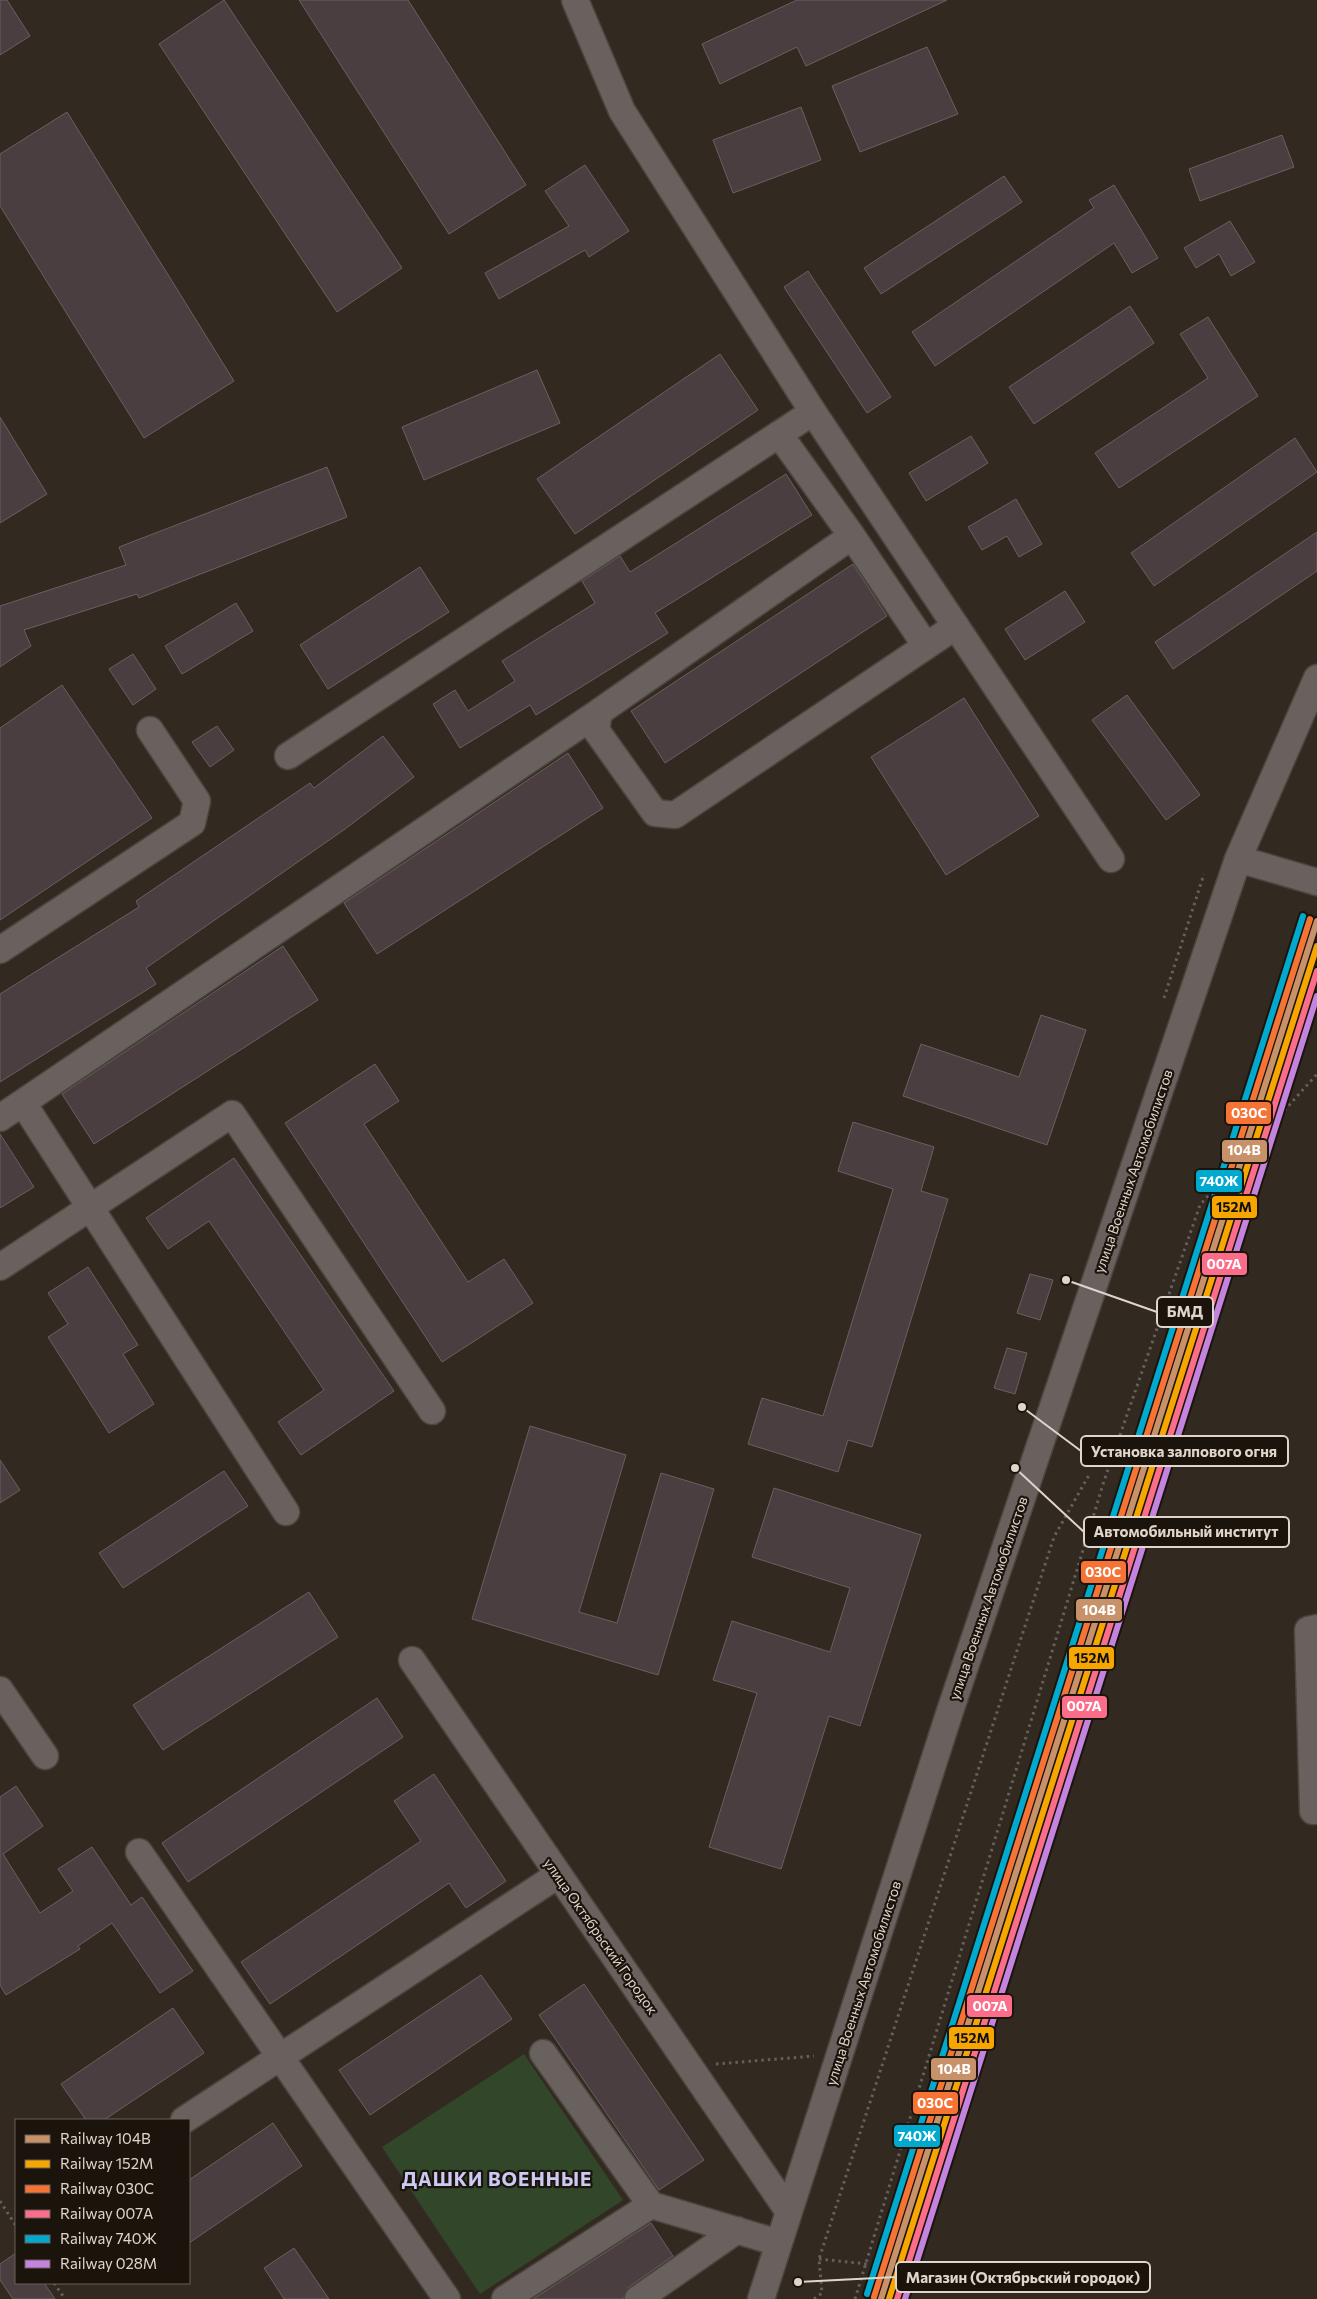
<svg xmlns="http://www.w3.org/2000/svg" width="1317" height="2299" viewBox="0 0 1317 2299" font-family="Commissioner,sans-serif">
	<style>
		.green { fill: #32462a }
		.building { fill: #4a3e40; stroke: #696160 }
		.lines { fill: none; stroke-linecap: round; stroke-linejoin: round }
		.minor-casing { stroke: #4c453d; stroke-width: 29 }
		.path { stroke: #66605c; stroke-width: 3; stroke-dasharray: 2.5 4; stroke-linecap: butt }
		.minor { stroke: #68615e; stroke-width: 26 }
		.rail-1-casing { stroke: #1b140c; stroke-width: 10 }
		.rail-2-casing { stroke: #1b140c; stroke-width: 10 }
		.rail-3-casing { stroke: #1b140c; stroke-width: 10 }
		.rail-4-casing { stroke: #1b140c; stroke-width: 10 }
		.rail-5-casing { stroke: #1b140c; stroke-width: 10 }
		.rail-6-casing { stroke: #1b140c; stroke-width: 10 }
		.rail-1 { stroke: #c7916a; stroke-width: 6 }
		.rail-2 { stroke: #f7a600; stroke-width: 6 }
		.rail-3 { stroke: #f57335; stroke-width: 6 }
		.rail-4 { stroke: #fb6d88; stroke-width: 6 }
		.rail-5 { stroke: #00a9ce; stroke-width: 6 }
		.rail-6 { stroke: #c483df; stroke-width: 6 }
		.labels { text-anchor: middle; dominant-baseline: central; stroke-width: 4.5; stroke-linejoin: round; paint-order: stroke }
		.street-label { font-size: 14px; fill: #e0d5ca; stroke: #1b140c }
		.district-label { font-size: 19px; font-weight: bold; letter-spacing: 1px; fill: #cacaf5; stroke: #1b140c }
		.leader { fill: none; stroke: #e0d5ca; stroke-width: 2 }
		.callout-dot { fill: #e0d5ca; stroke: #1b140c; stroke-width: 2 }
		.callout { fill: #1b140c; stroke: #e0d5ca; stroke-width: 2 }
		.callout-label { font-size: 15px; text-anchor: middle; font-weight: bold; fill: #e0d5ca }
		.line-badge { stroke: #1b140c; stroke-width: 2 }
		.badge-label { font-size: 14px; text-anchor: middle; font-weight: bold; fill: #fff }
		.pale-badge-label { font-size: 14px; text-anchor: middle; font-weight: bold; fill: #111 }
	</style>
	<rect width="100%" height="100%" fill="#322920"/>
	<path class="green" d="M524,2054L623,2200L480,2294L382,2147Z"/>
	<path class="building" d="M0,0H7L30,36L0,55Z
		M224,0L402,268L337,312L159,44Z
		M299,0H408L526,185L449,234Z
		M797,0H947L806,66L797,47L720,84L702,44Z
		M927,47L958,114L860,152L832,86Z
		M801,107L821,160L733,193L713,140Z
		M67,112L234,381L144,438L0,206V154Z
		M1282,135L1294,167L1200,201L1189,169Z
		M585,165L629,231L589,257L585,250L499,299L485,273L569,226L545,191Z
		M1004,176L1022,202L881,294L864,268Z
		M1114,185L1158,258L1132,273L1114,243L935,366L912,332L1094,208L1089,200Z
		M1230,221L1255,262L1231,276L1219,254L1196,268L1184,248Z
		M808,271L891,397L867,413L784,287Z
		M1130,306L1154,343L1034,424L1009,387Z
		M1208,317L1258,396L1119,488L1095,453L1208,378L1180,334Z
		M720,354L758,410L575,534L537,479Z
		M537,370L560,423L424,480L402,427Z
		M0,417L47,494L0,523Z
		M971,436L988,463L926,501L909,473Z
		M1295,438L1317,472L1154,586L1131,553Z
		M327,467L347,517L139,598L137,594L24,630L31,646L0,667V606L126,565L119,547Z
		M786,474L812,515L655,613L668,633L536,715L530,705L460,748L433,704L455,690L468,711L515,681L502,661L595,603L582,581L620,556L630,572Z
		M1016,499L1042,544L1019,557L1007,536L982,550L968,527Z
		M1317,532V571L1173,669L1155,642Z
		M853,564L887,616L665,763L631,711Z
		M420,567L449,612L328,689L300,645Z
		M1065,591L1085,622L1025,660L1005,629Z
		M236,603L253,631L182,674L165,646Z
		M133,654L156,689L133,705L109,669Z
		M62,685L152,818L0,920V728Z
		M1127,695L1200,795L1166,820L1092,720Z
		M964,698L1039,816L946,875L871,757Z
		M217,726L234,750L210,767L192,742Z
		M383,736L414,777L345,829L146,968L156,984L0,1082V994L139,907L136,901L310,783L314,788Z
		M568,753L603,808L377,954L344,903Z
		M283,946L318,1000L94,1144L62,1094Z
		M1041,1015L1086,1030L1047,1145L903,1096L921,1044L1019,1077Z
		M375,1064L399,1101L364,1124L468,1282L504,1259L533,1303L442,1362L285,1123Z
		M853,1122L934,1147L921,1191L948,1199L872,1447L848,1440L838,1472L748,1444L762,1398L823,1416L893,1189L838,1171Z
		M0,1134L34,1187L0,1208Z
		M234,1158L394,1391L301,1455L278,1422L324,1390L209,1221L168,1249L146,1218Z
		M88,1267L138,1345L123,1354L154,1404L109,1433L48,1337L68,1324L48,1293Z
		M1030,1274L1053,1280L1040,1320L1017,1313Z
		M1007,1348L1027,1353L1015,1394L994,1388Z
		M530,1426L626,1455L579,1612L617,1623L661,1473L714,1489L658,1675L472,1619Z
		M0,1460L20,1490L0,1503Z
		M224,1471L248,1506L123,1588L99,1553Z
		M774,1488L921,1535L860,1726L829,1716L781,1869L709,1847L757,1693L713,1680L732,1621L830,1652L850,1588L752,1557Z
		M309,1592L338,1637L163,1750L133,1705Z
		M377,1698L403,1737L188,1882L162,1843Z
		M434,1774L506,1881L466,1908L449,1883L270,2004L241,1962L421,1841L394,1801Z
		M16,1786L43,1826L3,1854L40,1913L73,1891L58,1869L92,1847L131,1905L142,1897L193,1971L160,1993L112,1923L78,1946L80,1949L6,1995L0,1985V1797Z
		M481,1975L512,2019L370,2115L339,2070Z
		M584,1984L704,2160L659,2190L539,2015Z
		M173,2008L204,2053L104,2120H86L61,2084Z
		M273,2123L302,2166L189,2243V2180Z
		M651,2223L673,2256L629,2287L623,2299H533Z
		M294,2248L329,2299H284L264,2268Z
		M16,2253V2283H44L55,2299H13L0,2280V2264Z"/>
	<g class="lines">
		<g class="minor-casing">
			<path id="minor" d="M575,0L622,111L813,412L1111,859
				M779,434L852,536L599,712L596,730L655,813L675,815L956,626
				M852,536L926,646
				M288,756L813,412
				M1238,859L1317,882
				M0,950L192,823L197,801L150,730
				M23,1103L286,1512
				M0,1118L599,712
				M0,1267L232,1114L432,1411
				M412,1660L789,2212
				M0,1690L45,1756
				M1313,1811L1308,1630L1317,1628
				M139,1852L447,2299
				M543,2053L651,2205L779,2243
				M184,2120L558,1875
				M505,2299L651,2205
				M638,2299L737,2230
				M761,2299L950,1711L1238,859L1317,678"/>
		</g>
		<path class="path" d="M1164,998L1204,874
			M716,2064L814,2056
			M0,2201L16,2226
			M819,2259L867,2264
			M54,2283L65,2299
			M814,2299L822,2293L819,2259L1054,1537L1089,1475
			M855,2299L1104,1481L1200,1205L1317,1074"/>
		<use href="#minor" class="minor"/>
		<g class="rail-1-casing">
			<path id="rail-1" d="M881,2299L1317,921"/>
		</g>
		<g class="rail-2-casing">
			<path id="rail-2" d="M889,2299L1317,946"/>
		</g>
		<g class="rail-3-casing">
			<path id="rail-3" d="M874,2297L1310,919"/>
		</g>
		<g class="rail-4-casing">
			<path id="rail-4" d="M897,2299L1317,971"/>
		</g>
		<g class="rail-5-casing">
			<path id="rail-5" d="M867,2294L1303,916"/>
		</g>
		<g class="rail-6-casing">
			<path id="rail-6" d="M905,2299L1317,996"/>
		</g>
		<use href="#rail-1" class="rail-1"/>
		<use href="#rail-2" class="rail-2"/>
		<use href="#rail-3" class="rail-3"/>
		<use href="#rail-4" class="rail-4"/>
		<use href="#rail-5" class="rail-5"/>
		<use href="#rail-6" class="rail-6"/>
	</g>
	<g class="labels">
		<g class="street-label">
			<text transform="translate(1133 1171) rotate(-71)">улица Военных Автомобилистов</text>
			<text transform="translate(988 1598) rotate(-71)">улица Военных Автомобилистов</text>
			<text transform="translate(601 1936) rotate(55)">улица Октябрьский Городок</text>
			<text transform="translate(863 1983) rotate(-72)">улица Военных Автомобилистов</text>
		</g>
		<g class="district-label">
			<text x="497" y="2178">ДАШКИ ВОЕННЫЕ</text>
		</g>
	</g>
	<path class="leader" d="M1066 1280L1157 1312M1022 1407L1081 1451M1015 1468L1084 1532M798 2282L896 2277"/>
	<g class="callout-dot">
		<circle cx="1066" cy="1280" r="5"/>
		<circle cx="1022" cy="1407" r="5"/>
		<circle cx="1015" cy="1468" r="5"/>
		<circle cx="798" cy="2282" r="5"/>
	</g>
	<g class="callout">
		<rect x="1157" y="1297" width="56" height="30" rx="5"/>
		<rect x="1081" y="1436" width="207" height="30" rx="5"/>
		<rect x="1084" y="1517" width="205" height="30" rx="5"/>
		<rect x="896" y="2262" width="254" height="30" rx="5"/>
	</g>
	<g class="callout-label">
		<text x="1185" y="1317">БМД</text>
		<text x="1184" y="1457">Установка залпового огня</text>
		<text x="1186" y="1537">Автомобильный институт</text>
		<text x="1023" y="2283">Магазин (Октябрьский городок)</text>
	</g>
	<g class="line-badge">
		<rect x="1225" y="1101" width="47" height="24" rx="5" fill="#f57335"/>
		<rect x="1221" y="1139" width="47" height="24" rx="5" fill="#c7916a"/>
		<rect x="1195" y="1169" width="48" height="24" rx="5" fill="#00a9ce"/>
		<rect x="1211" y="1195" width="47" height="24" rx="5" fill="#f7a600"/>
		<rect x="1201" y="1252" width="47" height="24" rx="5" fill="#fb6d88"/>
		<rect x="1080" y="1560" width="47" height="24" rx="5" fill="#f57335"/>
		<rect x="1075" y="1598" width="48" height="24" rx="5" fill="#c7916a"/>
		<rect x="1068" y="1646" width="47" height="24" rx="5" fill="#f7a600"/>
		<rect x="1061" y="1695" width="47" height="24" rx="5" fill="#fb6d88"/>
		<rect x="966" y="1994" width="47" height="24" rx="5" fill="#fb6d88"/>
		<rect x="948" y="2026" width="47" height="24" rx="5" fill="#f7a600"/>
		<rect x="930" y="2057" width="47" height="24" rx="5" fill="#c7916a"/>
		<rect x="912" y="2091" width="47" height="24" rx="5" fill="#f57335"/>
		<rect x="893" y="2124" width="48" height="24" rx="5" fill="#00a9ce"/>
	</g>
	<g class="badge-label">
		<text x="1249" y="1118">030C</text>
		<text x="1244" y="1155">104В</text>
		<text x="1219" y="1186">740Ж</text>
		<text x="1224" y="1269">007А</text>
		<text x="1103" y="1577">030C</text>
		<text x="1099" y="1615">104В</text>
		<text x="1084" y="1711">007А</text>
		<text x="990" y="2011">007А</text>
		<text x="954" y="2074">104В</text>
		<text x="935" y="2108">030C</text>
		<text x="917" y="2141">740Ж</text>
	</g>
	<g class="pale-badge-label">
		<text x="1234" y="1212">152М</text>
		<text x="1092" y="1663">152М</text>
		<text x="972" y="2043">152М</text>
	</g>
	<rect x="15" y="2119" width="175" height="165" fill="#1b140c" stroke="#6a6158"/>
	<rect x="25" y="2135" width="25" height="8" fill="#c7916a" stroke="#6a6158"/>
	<text x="60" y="2144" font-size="15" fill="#e0d5ca">Railway 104В</text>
	<rect x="25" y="2160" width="25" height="8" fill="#f7a600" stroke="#6a6158"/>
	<text x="60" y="2169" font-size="15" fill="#e0d5ca">Railway 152М</text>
	<rect x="25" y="2185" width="25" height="8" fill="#f57335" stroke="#6a6158"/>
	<text x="60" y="2194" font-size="15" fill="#e0d5ca">Railway 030C</text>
	<rect x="25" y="2210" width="25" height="8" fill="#fb6d88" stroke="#6a6158"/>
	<text x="60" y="2219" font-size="15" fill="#e0d5ca">Railway 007А</text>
	<rect x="25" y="2235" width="25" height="8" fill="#00a9ce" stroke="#6a6158"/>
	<text x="60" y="2244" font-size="15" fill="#e0d5ca">Railway 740Ж</text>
	<rect x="25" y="2260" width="25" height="8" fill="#c483df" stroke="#6a6158"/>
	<text x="60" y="2269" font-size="15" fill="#e0d5ca">Railway 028М</text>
</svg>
